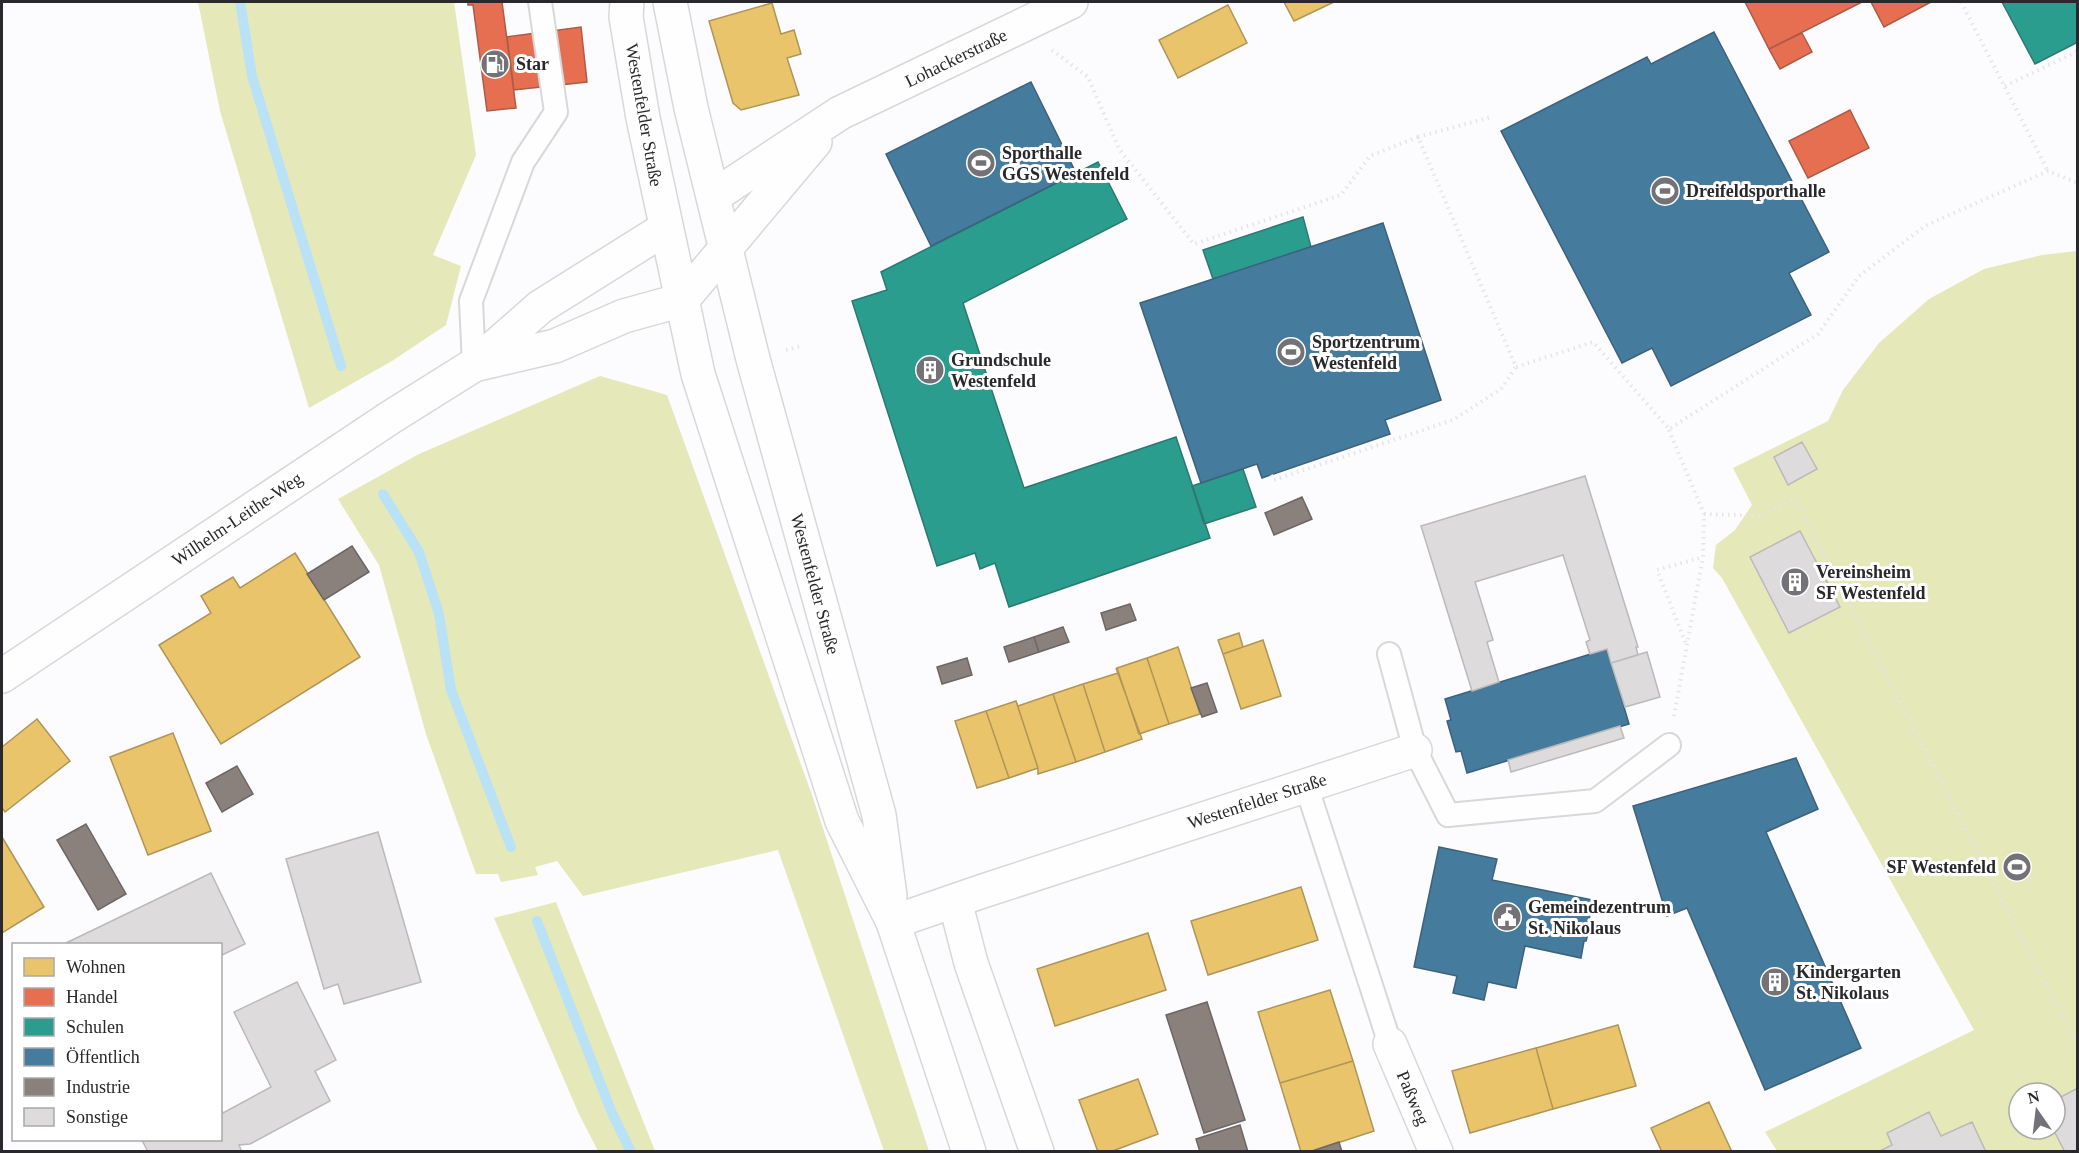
<svg xmlns="http://www.w3.org/2000/svg" width="2079" height="1153" viewBox="0 0 2079 1153" font-family="Georgia,serif">
	<style>
		.green { fill: #e5e8b8; fill-rule: evenodd }
		.homes { fill: #e9c46a; stroke: #af9557; stroke-width: 1.5 }
		.shops { fill: #e76f51; stroke: #ae5a46; stroke-width: 1.5 }
		.schools { fill: #2a9d8f; stroke: #2a7a71; stroke-width: 1.5 }
		.public { fill: #457b9d; stroke: #3d627b; stroke-width: 1.5 }
		.industry { fill: #8a817c; stroke: #6d6664; stroke-width: 1.5 }
		.lines { fill: none; stroke-linecap: round; stroke-linejoin: round }
		.stream { stroke: #bae2f7; stroke-width: 10 }
		.building { fill: #dddbdb; stroke: #bbb9b9; stroke-width: 1.5 }
		.lane-casing { stroke: #d8d7da; stroke-width: 26 }
		.street-casing { stroke: #d8d7da; stroke-width: 36 }
		.secondary-casing { stroke: #d8d7da; stroke-width: 36 }
		.path { stroke: #e5e5e5; stroke-width: 4; stroke-dasharray: 1.5 4.5; stroke-linecap: butt }
		.lane { stroke: #fffeff; stroke-width: 22 }
		.street { stroke: #fffeff; stroke-width: 33 }
		.secondary { stroke: #fffeff; stroke-width: 33 }
		.labels { text-anchor: middle; dominant-baseline: central; stroke-width: 6; stroke-linejoin: round; paint-order: stroke }
		.street-label { font-size: 18px; fill: #29282c; stroke: #fff }
		.poi-label { font-size: 18px; font-weight: bold; fill: #29282c; stroke: #fff; text-anchor: start }
	</style>
	<rect width="100%" height="100%" fill="#fcfbfe"/>
	<path class="green" d="M198,2H454L476,155L433,255L461,266L446,325L392,361L309,408L220,111Z
		M2077,251V1151H1777L1765,1132L1974,1030L1722,578L1713,568L1716,545L1735,530L1752,505L1733,468L1828,421L1843,390L1879,343L1929,299L1984,269L2042,255ZM2019,1093H2055V1129H2019Z
		M600,376L667,395L812,795L929,1151H884L778,850L583,896L557,861L535,867L538,875L501,882L498,874H476L426,734L379,565L338,499L419,454Z
		M556,902L655,1151H598L579,1114L494,918Z"/>
	<path class="homes" d="M1284,2H1334L1294,21Z
		M772,3L781,34L794,30L801,54L787,58L799,95L741,110L733,103L709,21Z
		M1228,5L1247,43L1178,78L1159,40Z
		M295,553L360,657L221,744L159,645L211,613L201,596L233,577L240,588Z
		M1239,633L1243,647L1223,654L1218,640Z
		M1263,640L1281,696L1241,709L1223,654Z
		M1178,647L1200,714L1169,724L1147,658Z
		M1147,658L1169,724L1139,734L1117,668Z
		M1116,668L1142,739L1105,752L1083,684L1118,673Z
		M1083,684L1105,752L1076,762L1053,694Z
		M1053,694L1076,762L1038,774V768L1016,701L1018,706Z
		M1016,701L1038,768L1009,778L986,711Z
		M986,711L1009,778L977,788L955,721Z
		M37,719L70,761L5,812L2,808V747Z
		M173,733L211,831L148,855L110,757Z
		M2,837L44,907L2,933Z
		M1301,887L1318,940L1208,975L1191,921Z
		M1148,933L1166,990L1055,1026L1037,969Z
		M1330,990L1353,1061L1280,1083L1258,1012Z
		M1618,1025L1636,1086L1553,1109L1536,1048Z
		M1536,1048L1553,1109L1470,1133L1452,1071Z
		M1353,1061L1374,1131L1310,1152H1301L1280,1083Z
		M1138,1079L1158,1134L1110,1152H1098L1079,1100Z
		M1709,1102L1732,1152H1662L1651,1128Z"/>
	<path class="shops" d="M468,2H502L516,108L487,111L473,5H468Z
		M1745,2H1862L1769,49Z
		M1871,2H1931L1884,27Z
		M581,27L587,82L514,90L507,37Z
		M1802,33L1812,52L1780,69L1769,49Z
		M1850,110L1869,148L1808,178L1789,141Z"/>
	<path class="schools" d="M2002,2H2078V42L2035,64Z
		M1098,162L1127,219L963,303L1024,488L1176,437L1210,538L1009,607L995,563L980,569L975,553L937,566L852,301L887,290L881,272Z
		M1303,217L1311,247L1213,279L1203,250Z
		M1243,469L1256,507L1204,524L1192,486Z"/>
	<path class="public" d="M1714,32L1829,252L1789,273L1811,315L1671,386L1652,348L1622,363L1501,131L1647,57L1651,64Z
		M1031,82L1076,173L931,246L886,154Z
		M1383,223L1441,400L1385,420L1390,434L1262,478L1257,464L1201,483L1140,303Z
		M1607,649L1629,724L1467,773L1461,751L1456,752L1447,721L1451,720L1445,699Z
		M1796,758L1818,809L1766,832L1861,1048L1765,1090L1687,908L1667,916L1633,806Z
		M1439,847L1497,859L1492,880L1593,900L1586,934H1588L1586,941H1584L1581,958L1525,946L1516,988L1488,982L1484,1000L1453,993L1457,976L1414,967Z"/>
	<path class="industry" d="M1302,497L1312,519L1274,535L1265,513Z
		M352,546L369,572L324,600L307,574Z
		M1130,604L1136,620L1106,630L1101,613Z
		M1063,627L1069,642L1039,652L1034,637Z
		M1034,637L1039,652L1009,662L1004,647Z
		M967,658L972,675L942,684L937,667Z
		M1207,683L1217,712L1202,717L1191,688Z
		M237,766L253,794L222,812L206,783Z
		M86,824L126,894L98,910L57,840Z
		M1207,1002L1245,1120L1204,1133L1166,1015Z
		M1240,1125L1248,1152H1200L1196,1139Z
		M1339,1142L1342,1152H1309Z"/>
	<g class="lines">
		<path class="stream" d="M240,2L252,76L341,366
			M383,494L419,552L439,614L451,690L511,847
			M537,921L612,1113L631,1152"/>
	</g>
	<path class="building" d="M1802,442L1817,469L1788,485L1774,457Z
		M1585,476L1638,647H1636L1638,655L1611,663L1607,649L1590,654L1586,642L1590,640L1563,555L1475,582L1493,640L1487,642L1499,682L1472,691L1421,526Z
		M1800,531L1840,607L1789,633L1750,557Z
		M1647,652L1660,697L1625,707L1611,663Z
		M1620,726L1624,738L1511,772L1508,760Z
		M378,832L421,982L344,1004L338,984L324,989L286,859Z
		M211,873L245,944L220,956V944H64Z
		M297,982L336,1060L315,1071L330,1101L250,1144L239,1145L242,1152H148L142,1140H220V1108L223,1113L271,1087L234,1012Z
		M2078,1088V1152H2065L2053,1129H2055V1100Z
		M1929,1112L1941,1136L1972,1122L1986,1152H1878L1892,1145L1887,1133Z"/>
	<g class="lines">
		<g class="lane-casing">
			<path id="lane" d="M474,365L471,301L523,162L556,112L540,2
				M1389,654L1415,750L1448,815L1595,801L1669,745
				M1306,785L1390,1044"/>
		</g>
		<g class="street-casing">
			<path id="street" d="M714,196L840,113L1071,2
				M726,248L815,142
				M478,364L555,346L624,316L682,300
				M2,676L391,417L474,365L540,307L666,228
				M955,901L971,963L1037,1152
				M893,922L983,891L1415,750
				M1390,1044L1436,1152"/>
		</g>
		<g class="secondary-casing">
			<path id="secondary" d="M627,2L626,17L643,118L698,374L842,821L893,922L969,1152
				M670,2L691,108L753,359L879,815L890,896
				M682,300L726,248"/>
		</g>
		<path class="path" d="M1961,2L2048,171
			M1052,50L1088,77L1119,149L1194,244L1341,195L1370,156L1418,137L1516,367L1593,342L1669,429L1818,334L1859,276L1925,226L2048,171L2078,183
			M2005,86L2078,51
			M1418,137L1491,117
			M786,350L801,346
			M1669,430L1704,514L1703,557L1657,570L1686,644
			M1271,475L1274,480L1453,420L1501,389L1516,367
			M1704,514L1761,516L1795,498L2078,1047
			M1674,716L1703,557"/>
		<use href="#lane" class="lane"/>
		<use href="#street" class="street"/>
		<use href="#secondary" class="secondary"/>
	</g>
	<defs>
		<g id="fuel-disc" transform="scale(1.5)"><circle r="9.5" fill="#737276" stroke="#fff"/><path d="M-5.5-6h7V0h2V4h1.3V-2.5L3-4.5l.8-.8L6-3V5H2.5V1h-1V6h-7ZM-4.2-4.7v3.2H.2V-4.7Z" fill="#fff"/></g>
		<g id="stadium-disc" transform="scale(1.5)"><circle r="9.5" fill="#737276" stroke="#fff"/><path d="M0-5a6.5 5 0 1 0 0 10a6.5 5 0 1 0 0-10ZM-3.5-1.8h7v3.6h-7Z" fill="#fff"/></g>
		<g id="building-disc" transform="scale(1.5)"><circle r="9.5" fill="#737276" stroke="#fff"/><path d="M-4-6H4V6H1V3H-1V6H-4ZM-2.5-4.3h1.7v1.8h-1.7ZM.8-4.3h1.7v1.8H.8ZM-2.5-1h1.7V.8h-1.7ZM.8-1h1.7V.8H.8Z" fill="#fff"/></g>
		<g id="civic-disc" transform="scale(1.5)"><circle r="9.5" fill="#737276" stroke="#fff"/><path d="M-.6-6.5H3V-4.5H.6V-3L4-1V1h2V6H-6V1h2V-1L-.6-3ZM-1.2 2.5V6h2.4V2.5Z" fill="#fff"/></g>
	</defs>
	<g fill-rule="evenodd">
		<use href="#fuel-disc" x="495" y="64"/>
		<use href="#stadium-disc" x="981" y="163"/>
		<use href="#stadium-disc" x="1665" y="191"/>
		<use href="#stadium-disc" x="1291" y="352"/>
		<use href="#building-disc" x="930" y="370"/>
		<use href="#building-disc" x="1795" y="582"/>
		<use href="#stadium-disc" x="2017" y="867"/>
		<use href="#civic-disc" x="1507" y="917"/>
		<use href="#building-disc" x="1775" y="982"/>
	</g>
	<g class="labels">
		<g class="street-label">
			<text transform="translate(956 58) rotate(-26)">Lohackerstraße</text>
			<text transform="translate(644 115) rotate(80)">Westenfelder Straße</text>
			<text transform="translate(237 519) rotate(-34)">Wilhelm-Leithe-Weg</text>
			<text transform="translate(815 584) rotate(75)">Westenfelder Straße</text>
			<text transform="translate(1257 801) rotate(-18)">Westenfelder Straße</text>
			<text transform="translate(1413 1098) rotate(67)">Paßweg</text>
		</g>
		<g class="poi-label">
			<text x="516" y="64">Star</text>
			<text x="1002" y="153">Sporthalle<tspan x="1002" dy="21">GGS Westenfeld</tspan></text>
			<text x="1686" y="191">Dreifeldsporthalle</text>
			<text x="1312" y="342">Sportzentrum<tspan x="1312" dy="21">Westenfeld</tspan></text>
			<text x="951" y="360">Grundschule<tspan x="951" dy="21">Westenfeld</tspan></text>
			<text x="1816" y="572">Vereinsheim<tspan x="1816" dy="21">SF Westenfeld</tspan></text>
			<text x="1996" y="867" text-anchor="end">SF Westenfeld</text>
			<text x="1528" y="907">Gemeindezentrum<tspan x="1528" dy="21">St. Nikolaus</tspan></text>
			<text x="1796" y="972">Kindergarten<tspan x="1796" dy="21">St. Nikolaus</tspan></text>
		</g>
	</g>
	<rect width="2079" height="1153" fill="none" stroke="#29282c" stroke-width="6"/>
	<rect x="12" y="943" width="210" height="198" fill="#ffffff" stroke="#a9a9ab" stroke-width="1.5"/>
	<rect x="24" y="958" width="30" height="18" fill="#e9c46a" stroke="#a9a9ab" stroke-width="1.5"/>
	<text x="66" y="973" font-size="18" fill="#29282c">Wohnen</text>
	<rect x="24" y="988" width="30" height="18" fill="#e76f51" stroke="#a9a9ab" stroke-width="1.5"/>
	<text x="66" y="1003" font-size="18" fill="#29282c">Handel</text>
	<rect x="24" y="1018" width="30" height="18" fill="#2a9d8f" stroke="#a9a9ab" stroke-width="1.5"/>
	<text x="66" y="1033" font-size="18" fill="#29282c">Schulen</text>
	<rect x="24" y="1048" width="30" height="18" fill="#457b9d" stroke="#a9a9ab" stroke-width="1.5"/>
	<text x="66" y="1063" font-size="18" fill="#29282c">Öffentlich</text>
	<rect x="24" y="1078" width="30" height="18" fill="#8a817c" stroke="#a9a9ab" stroke-width="1.5"/>
	<text x="66" y="1093" font-size="18" fill="#29282c">Industrie</text>
	<rect x="24" y="1108" width="30" height="18" fill="#dddbdb" stroke="#a9a9ab" stroke-width="1.5"/>
	<text x="66" y="1123" font-size="18" fill="#29282c">Sonstige</text>
	<g transform="translate(2037 1111) rotate(346)"><circle r="28" fill="#ffffff" stroke="#a9a9ab" stroke-width="1.5"/>
	<path d="M0-4.5L10 22L0 15L-10 22Z" fill="#737276"/>
	<text y="-9" font-size="16" font-weight="bold" text-anchor="middle" fill="#29282c">N</text>
	</g>
</svg>
